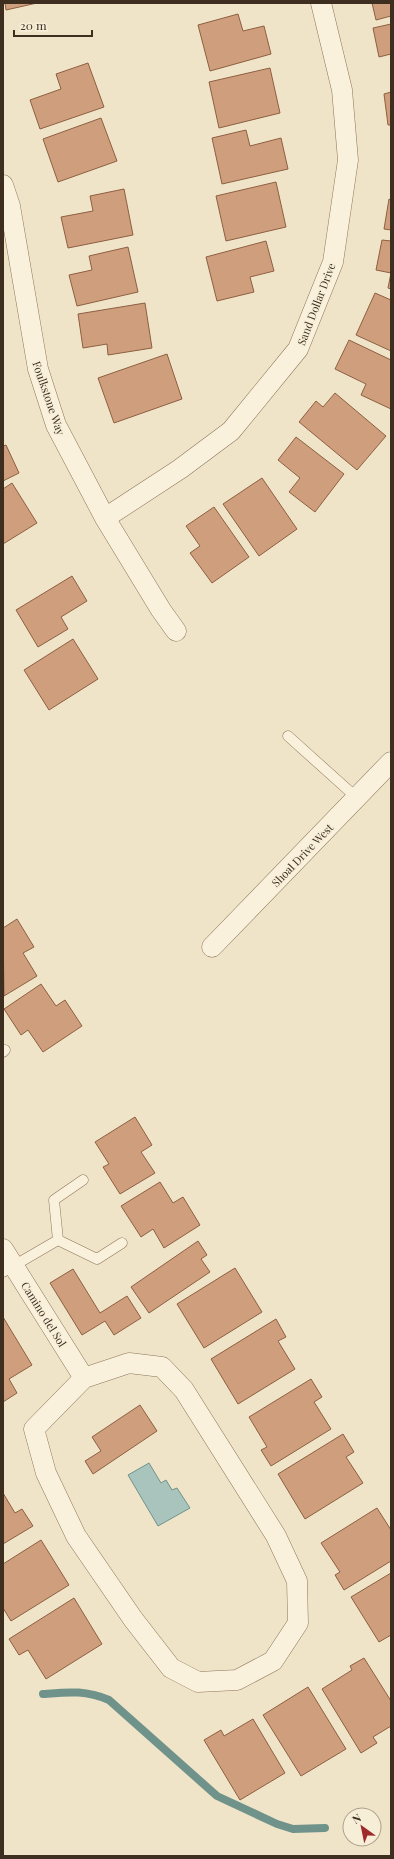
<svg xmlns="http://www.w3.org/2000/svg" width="394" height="1859" viewBox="0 0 394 1859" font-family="'Playfair Display',serif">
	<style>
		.water { fill: #a9c4bc; stroke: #6f938a }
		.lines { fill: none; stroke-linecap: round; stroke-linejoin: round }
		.stream { stroke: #6f938a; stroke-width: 8 }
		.building { fill: #cf9f7d; stroke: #8d5f41 }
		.lane-casing { stroke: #8d765c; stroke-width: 11 }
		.street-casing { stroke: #8d765c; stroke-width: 21 }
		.lane { stroke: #faf1dc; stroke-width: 10 }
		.street { stroke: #faf1dc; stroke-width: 20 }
		.labels { text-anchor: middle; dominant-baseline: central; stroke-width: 3; stroke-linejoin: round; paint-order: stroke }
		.street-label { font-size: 11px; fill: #3d2e20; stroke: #f7eed8 }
	</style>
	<rect width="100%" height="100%" fill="#f0e4c8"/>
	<path class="water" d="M149,1463L161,1483L166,1480L172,1490L177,1488L190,1508L158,1526L128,1475Z"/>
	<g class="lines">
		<path class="stream" d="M43,1694C69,1692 85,1690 109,1700L217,1796L277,1824L293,1829L325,1828"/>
	</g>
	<path class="building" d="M5,3H37L6,10Z
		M372,3H391V16L376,20Z
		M238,14L243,31L264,26L271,54L210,71L198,25Z
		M391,24V54L379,57L373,28Z
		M88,63L104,107L40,129L30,100L61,89L56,74Z
		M270,68L280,113L219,128L209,82Z
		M391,92V125H388L384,94Z
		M101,118L117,161L58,182L43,139Z
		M246,130L250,146L281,138L288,169L222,184L212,138Z
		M276,182L286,227L226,241L216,196Z
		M124,189L133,235L68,248L61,217L93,211L90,196Z
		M389,199L391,200V230L384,229Z
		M382,240L391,241V289L388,288L391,273L376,270Z
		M266,241L274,271L250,277L254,292L217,301L206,257Z
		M128,247L138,292L77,306L69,275L92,270L89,256Z
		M375,293L391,300V351L356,335Z
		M145,303L152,348L108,355L107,344L83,348L78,314Z
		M349,340L391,360V409L361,395L366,384L335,369Z
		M167,354L182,399L114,423L98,378Z
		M335,393L386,436L357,470L299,422L316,401L323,407Z
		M296,437L344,474L315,512L289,492L300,478L278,460Z
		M6,445L19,473L3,481V446Z
		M262,478L297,529L259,556L223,504Z
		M12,483L37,523L3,544V489Z
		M214,507L249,557L212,583L190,553L200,546L186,526Z
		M72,576L87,601L61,617L68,629L38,647L16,610Z
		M73,639L98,679L49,710L24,670Z
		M17,919L34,947L23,953L37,976L4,996L3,928Z
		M41,984L56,1006L65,1000L82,1026L43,1052L28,1030L21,1035L4,1009Z
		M135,1117L152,1145L141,1152L155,1173L120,1194L103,1167L109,1164L95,1142Z
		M160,1182L173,1203L183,1197L200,1225L164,1248L153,1229L141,1237L121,1206Z
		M198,1241L207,1255L201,1259L210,1272L149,1313L131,1287Z
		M235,1268L262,1312L204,1348L177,1304Z
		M73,1269L100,1313L127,1296L141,1318L114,1335L105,1321L82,1335L50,1283Z
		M3,1317L32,1365L9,1379L17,1393L3,1402Z
		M276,1319L286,1337L278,1341L295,1369L238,1404L211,1359Z
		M311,1379L322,1397L314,1402L331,1429L271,1466L261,1450L267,1447L249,1417Z
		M140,1405L157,1431L93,1474L85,1461L101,1451L92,1437Z
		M343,1434L354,1452L346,1457L363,1483L305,1519L278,1474Z
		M3,1493L15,1513L22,1509L33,1526L3,1544Z
		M377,1508L391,1530V1561L344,1590L335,1575L340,1572L321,1543Z
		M41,1540L69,1585L11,1621L3,1608V1564Z
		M391,1573V1635L379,1642L351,1597Z
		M74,1598L102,1644L46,1679L28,1650L19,1655L9,1639Z
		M364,1658L391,1701V1726L373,1737L377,1743L361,1753L322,1689L352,1670L350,1666Z
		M308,1687L346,1749L301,1776L263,1715Z
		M253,1719L285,1773L240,1800L204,1740L221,1730L224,1736Z"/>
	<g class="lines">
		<g class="lane-casing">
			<path id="lane" d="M288,736L357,798
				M3,1052L5,1050
				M58,1240L54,1200L83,1180
				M3,1272L58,1240L97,1259L122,1243"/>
		</g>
		<g class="street-casing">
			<path id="street" d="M3,185L10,206L38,369L56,425L105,518L161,610L176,631
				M105,518L180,469L231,431L298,349L333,262L348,160L342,90L321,3
				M212,947L391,762
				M3,1249L84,1378
				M129,1363L162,1367L184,1390L276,1536L297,1581L298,1623L273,1661L237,1680L198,1682L171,1668L133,1619L76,1536L46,1473L34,1429L84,1378Z"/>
		</g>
		<use href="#lane" class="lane"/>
		<use href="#street" class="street"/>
	</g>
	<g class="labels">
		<g class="street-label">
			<text transform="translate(316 304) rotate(-69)">Sand Dollar Drive</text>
			<text transform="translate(49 398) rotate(71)">Foulkstone Way</text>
			<text transform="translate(302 855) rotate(-46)">Shoal Drive West</text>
			<text transform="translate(44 1314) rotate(58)">Camino del Sol</text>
		</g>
	</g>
	<rect width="394" height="1859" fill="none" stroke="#3d2e20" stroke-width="8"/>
	<g transform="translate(362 1827) rotate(327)"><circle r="19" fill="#f7eed8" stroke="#ada18e"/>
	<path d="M0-3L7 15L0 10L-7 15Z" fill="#9e2a2b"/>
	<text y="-6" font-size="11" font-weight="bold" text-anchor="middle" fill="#3d2e20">N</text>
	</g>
	<path d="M14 30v6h78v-6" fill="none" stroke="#3d2e20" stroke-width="2"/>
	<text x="20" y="30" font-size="12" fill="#3d2e20" stroke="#f7eed8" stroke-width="3" paint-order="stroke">20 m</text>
</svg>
